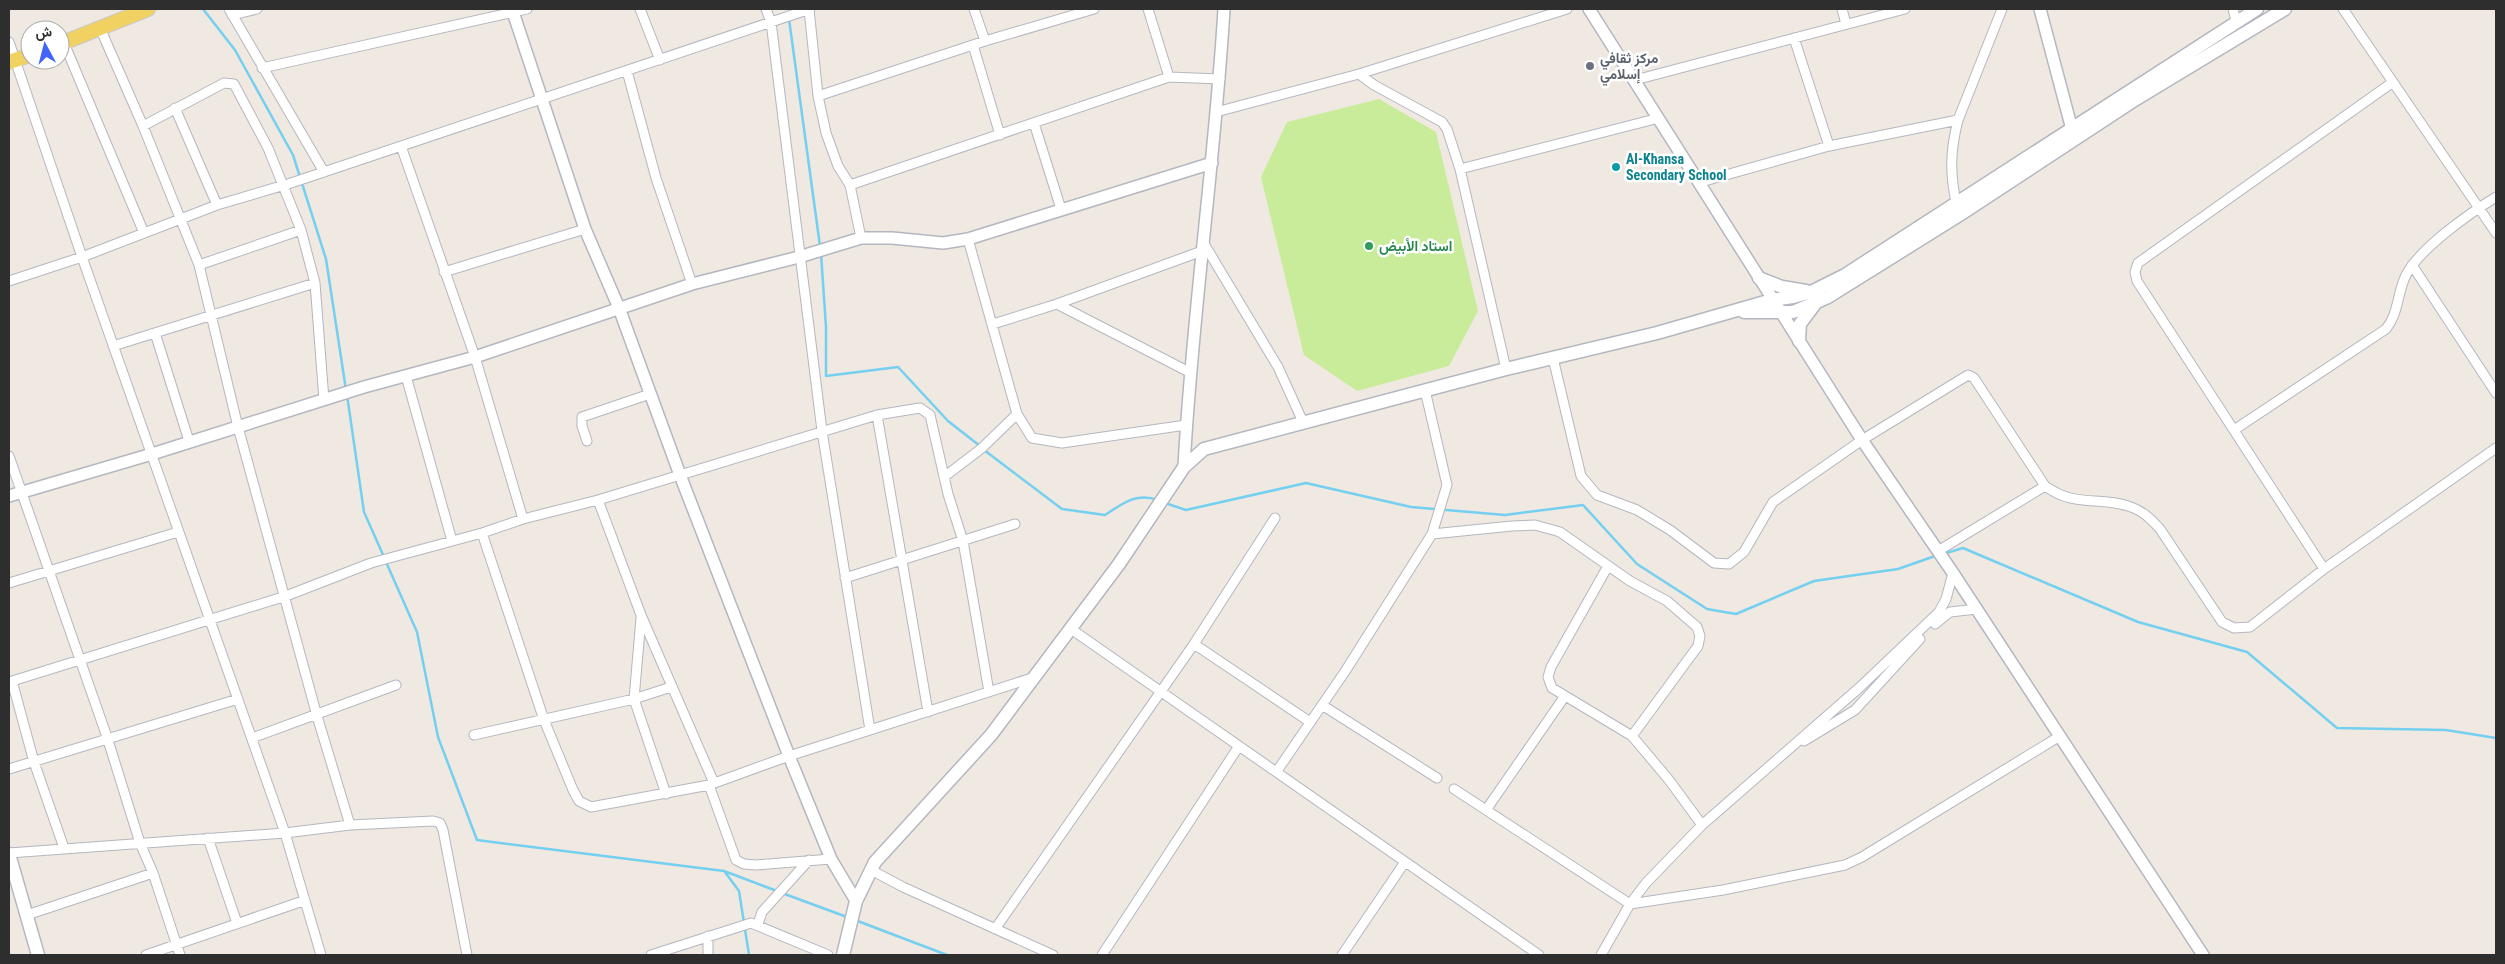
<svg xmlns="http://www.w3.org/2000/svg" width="2505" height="964" viewBox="0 0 2505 964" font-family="'Roboto Condensed',Vazirmatn,sans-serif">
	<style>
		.pitch { fill: #c9ec9a }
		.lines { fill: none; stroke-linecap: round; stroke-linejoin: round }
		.stream { stroke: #75cff0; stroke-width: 2.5 }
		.minor-casing { stroke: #b4b7c1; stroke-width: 11 }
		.tertiary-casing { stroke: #b4b7c1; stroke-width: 14 }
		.secondary-casing { stroke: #b4b7c1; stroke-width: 15 }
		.primary-casing { stroke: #c9c9c9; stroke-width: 16 }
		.minor { stroke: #fff; stroke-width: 9 }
		.tertiary { stroke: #fff; stroke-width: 11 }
		.secondary { stroke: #fff; stroke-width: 12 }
		.primary { stroke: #f2d163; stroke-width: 14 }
		.worship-dot { fill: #6b7280; stroke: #fff; stroke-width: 2 }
		.culture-dot { fill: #0f9aa8; stroke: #fff; stroke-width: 2 }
		.leisure-dot { fill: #2e9e5b; stroke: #fff; stroke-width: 2 }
		.labels { text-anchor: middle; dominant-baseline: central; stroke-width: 5; stroke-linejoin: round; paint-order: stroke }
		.worship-label { font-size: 14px; font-weight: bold; fill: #5b616d; stroke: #fff; text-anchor: start }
		.culture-label { font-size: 14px; font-weight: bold; fill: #0d838f; stroke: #fff; text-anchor: start }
		.leisure-label { font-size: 14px; font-weight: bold; fill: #27864d; stroke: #fff; text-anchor: start }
	</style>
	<rect width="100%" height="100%" fill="#efe9e1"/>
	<path class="pitch" d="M1379,99L1436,132L1478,311L1449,366L1357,391L1304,355L1261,177L1287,122Z"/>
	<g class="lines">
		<path class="stream" d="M203,9L235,50L293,155L326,259L346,390
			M789,19L820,246
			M821,254L826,327V376L898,367L948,421L980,446
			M347,395L364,512L384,557
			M984,450L1062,509L1105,515C1122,504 1136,492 1158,500
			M1165,503L1186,510L1306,483L1411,507L1505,515L1583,505L1637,564L1707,609L1736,614L1814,581L1898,569L1938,555
			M1943,554L1963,548L2138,622L2247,652L2337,728L2446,730L2496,738
			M386,562L417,632L438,737L477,840L724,871L777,891
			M725,872L739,891L749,955
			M782,893L847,917
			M855,920L947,955"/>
		<g class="minor-casing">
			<path id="minor" d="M229,9L324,172
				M640,9L660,60
				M766,9L771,22L822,431L870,730
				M809,9L818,96L826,133L838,166L850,185L861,238
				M974,9L985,41
				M1148,9L1169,77
				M1842,9L1846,24
				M2233,9L2236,21
				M2343,9L2496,233
				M232,15L257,9
				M100,28L143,126L199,265L238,427L317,716L350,825
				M9,42L82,257L285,833L321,955
				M64,43L144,233
				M973,45L1000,135
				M262,68L527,9
				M627,71L656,178L692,284
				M1359,74L1374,85L1442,122L1447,129L1460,169
				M1635,80L1905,9
				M818,96L985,41L1094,9
				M175,108L217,205
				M1216,112L1359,74L1567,9
				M1034,123L1061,209
				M143,126L224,83L234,84L268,148L301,230L315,283L324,400
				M401,146L475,357L523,519
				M1829,146L1958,120
				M1701,182L1829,146L1794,38
				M850,185L1169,77L1220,79
				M1956,203C1950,172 1950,152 1958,120L2002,9
				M968,239L1017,414L1032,438L1062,443L1186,425
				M1203,242L1278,367L1303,422
				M199,265L301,230
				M2412,265L2496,393
				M444,272L585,229
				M9,281L82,257L217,205L288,184L810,9
				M993,324L1057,304
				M155,333L189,441
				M113,346L315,283
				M1553,358L1581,476L1597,495L1637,510L1670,530L1714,563L1729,564L1744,552L1773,502L1862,440L1968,375L1974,378L2045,486C2076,508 2097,496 2128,506C2142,510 2151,519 2160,529L2222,622L2234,628L2250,627L2324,569L2496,448
				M1506,369L1460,169L1659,118
				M1191,373L1057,304L1202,251
				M406,376L452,541
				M877,415L928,712
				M2234,430L2386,329C2399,313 2397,293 2406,275C2420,248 2470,213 2496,197
				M587,441L582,426V417L650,394
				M9,456L107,737L140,843L153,873L180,955
				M944,477L982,448L1017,414
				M598,500L641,615L714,783
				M482,533L544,720L573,790L579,801L591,807L709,785L789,756L1035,677
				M1432,534L1512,526L1535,525L1560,532L1630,581L1667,601L1697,627L1700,636L1698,646L1632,736
				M1938,551L2045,486
				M1608,566L1551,667L1548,677L1552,688L1632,736L1669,780L1702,825
				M2324,569L2137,281L2135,272L2138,263L2393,82
				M845,578L1015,524
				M9,583L178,532
				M641,618L634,699L666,794
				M1935,624L1950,612L1977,609
				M1071,629L1539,955
				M1194,644L1310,722
				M12,681L34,762L64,848
				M9,682L286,596L371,563L482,533L523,519L598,500L877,415L920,408L930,415L948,494L963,541L989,692
				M1322,705L1437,778
				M474,735L634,699L671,687
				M252,738L396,685
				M1804,741L1855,710L1920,639
				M9,769L238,699
				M1277,771L1346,670L1432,534L1447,485L1425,390
				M709,785L736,860L744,864L756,865L831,859
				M1454,789L1630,904L1723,890L1845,865L1862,857L2060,736
				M1486,810L1565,696
				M208,838L237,923
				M9,853L285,833L350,825L433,821L440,823L443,830L467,955
				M871,870L903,887L1053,955
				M27,915L153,873
				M758,924L762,912L809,860
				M995,929L1194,644L1275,518
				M146,955L303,901
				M651,955L751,923L828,955
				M708,955V936
				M1102,955L1239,746
				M1342,955L1405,862
				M1601,955L1630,904L1646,883L1702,825L1859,688L1939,612L1946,599L1953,573"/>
		</g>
		<g class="tertiary-casing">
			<path id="tertiary" d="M512,9L585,229L619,308L680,475L789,756L831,859L856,901
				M1589,9L1862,440L1953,573L2203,955
				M2040,9L2074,137
				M1184,467C1192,314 1215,162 1224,9
				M9,496L152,454L364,387L475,357L692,284L799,257L861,238H892L943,243L968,239L1212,163"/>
		</g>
		<g class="secondary-casing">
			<path id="secondary" d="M1759,278L1782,287L1806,291
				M1744,312H1793L1828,297L1961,214L2136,99L2285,9
				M1799,341L1800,324L1815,304
				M9,854L38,955
				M843,955L856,901L875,862L991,735L1119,564L1184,467L1204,449L1506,369L1657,333L1772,300L1793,297L1811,292L1845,275L2257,9"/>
		</g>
		<g class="primary-casing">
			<path id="primary" d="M60,44L148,9
				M9,62L30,55"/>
		</g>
		<use href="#minor" class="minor"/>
		<use href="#tertiary" class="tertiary"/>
		<use href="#secondary" class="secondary"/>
		<use href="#primary" class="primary"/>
	</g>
	<circle class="worship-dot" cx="1590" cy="66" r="5"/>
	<circle class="culture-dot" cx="1616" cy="167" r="5"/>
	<circle class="leisure-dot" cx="1369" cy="246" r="5"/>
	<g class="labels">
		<g class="worship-label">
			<text x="1600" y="58">مركز ثقافي<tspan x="1600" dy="16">إسلامي</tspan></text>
		</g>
		<g class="culture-label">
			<text x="1626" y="159">Al-Khansa<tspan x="1626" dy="16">Secondary School</tspan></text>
		</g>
		<g class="leisure-label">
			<text x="1379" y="246">استاد الأبيض</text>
		</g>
	</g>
	<rect width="2505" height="964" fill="none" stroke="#2e2e2e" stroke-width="20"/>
	<g transform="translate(45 45) rotate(353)"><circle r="24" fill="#ffffff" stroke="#ababab"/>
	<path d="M0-4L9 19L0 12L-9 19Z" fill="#4264fb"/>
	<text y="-8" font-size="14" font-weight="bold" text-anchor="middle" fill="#2e2e2e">ش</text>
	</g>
</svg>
